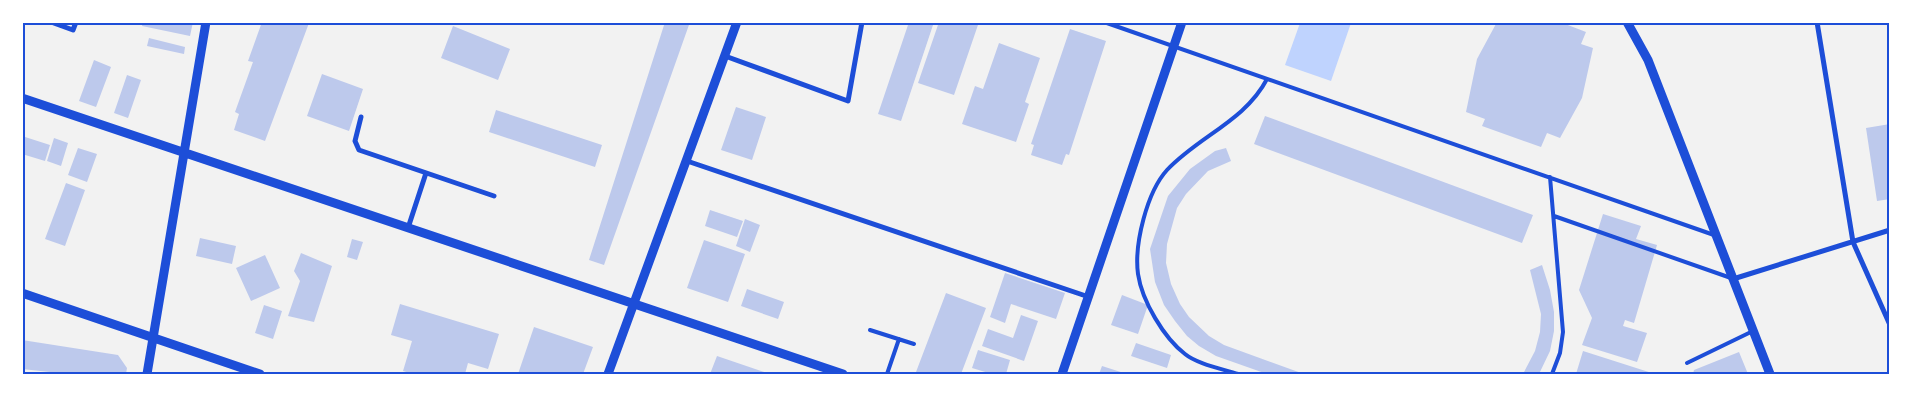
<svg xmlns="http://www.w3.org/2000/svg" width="1912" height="397" viewBox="0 0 1912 397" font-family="Overpass,sans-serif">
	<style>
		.water { fill: #bfd3fe }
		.building { fill: #bdc9ec }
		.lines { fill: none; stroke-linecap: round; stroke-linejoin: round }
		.service { stroke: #1d4ed8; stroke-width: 4 }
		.minor { stroke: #1d4ed8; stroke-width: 5 }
		.tertiary { stroke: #1d4ed8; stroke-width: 9 }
		.neatline { fill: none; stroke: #1d4ed8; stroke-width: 2 }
	</style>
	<rect width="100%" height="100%" fill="#f2f2f2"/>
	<path class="water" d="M1300,23H1351L1331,81L1285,65Z"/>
	<path class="building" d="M143,22H193L190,36L142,26Z
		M262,22L309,23L265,141L234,130L239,114L235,112L253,62L248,61Z
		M665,22H690L604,265L589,260Z
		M909,22H934L901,121L878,114Z
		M939,22H979L954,95L918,83Z
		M1497,22H1560L1586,32L1581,44L1593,48L1582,98L1560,138L1547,133L1541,147L1482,126L1485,119L1466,112L1477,59Z
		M453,26L510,49L498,80L441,58Z
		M1070,29L1106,41L1069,155L1066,154L1062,165L1031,155L1034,145L1031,144Z
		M149,38L185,47L184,54L147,46Z
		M999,43L1040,58L1025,102L1029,104L1016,142L962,124L975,86L983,89Z
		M94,60L111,67L96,107L79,101Z
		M322,74L363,89L349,131L307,116Z
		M127,75L141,80L128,118L114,113Z
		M736,107L766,117L752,160L721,150Z
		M496,110L602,145L595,167L489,132Z
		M1265,116L1533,215L1522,243L1254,144Z
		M1890,124V199L1877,201L1866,128Z
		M22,136L50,145L45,161L22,154Z
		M54,138L68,143L61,166L47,161Z
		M78,148L97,154L87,182L68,175Z
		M1226,148L1231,161L1208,171L1186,194L1177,208L1167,244L1166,263L1171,284L1180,304L1189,317L1209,336L1224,345L1304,374H1267L1216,356L1199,346L1187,336L1175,321L1164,305L1155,282L1150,249L1168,196L1190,169L1215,151Z
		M66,183L85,190L65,246L45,239Z
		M710,210L743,221L737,237L705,226Z
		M1603,214L1641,226L1636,239L1657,245L1634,323L1625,320L1623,326L1647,333L1637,362L1582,345L1592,318L1579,290Z
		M745,219L760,225L750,252L736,246Z
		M200,238L236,246L232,264L196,256Z
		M352,239L363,242L357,260L347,257Z
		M704,240L745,254L728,302L687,288Z
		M301,253L332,266L314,322L288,316L300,281L294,271Z
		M265,255L280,288L251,301L236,268Z
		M1542,265L1550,290L1554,312V331L1550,351L1539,374H1523L1535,351L1540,332L1541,314L1530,270Z
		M1005,273L1065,293L1056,319L1011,304L1005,323L990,317Z
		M747,289L784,302L778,319L741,306Z
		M946,293L986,308L961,374H922L916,372Z
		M1122,295L1148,305L1138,334L1111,325Z
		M400,304L499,334L488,369L468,363L465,374H413L403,371L412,341L391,335Z
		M264,305L282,311L273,339L255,333Z
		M1021,315L1038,321L1024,361L982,346L988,329L1013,338Z
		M534,327L593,347L583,374H518Z
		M22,340L118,355L127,368L126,374H68L22,369Z
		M1136,343L1171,355L1167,368L1131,356Z
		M978,350L1010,360L1006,374H992L972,368Z
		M1583,351L1655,374H1576Z
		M1739,352L1748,374H1693L1694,370Z
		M717,356L770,374H710Z
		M1102,366L1127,374H1099Z"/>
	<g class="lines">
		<path class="service" d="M1104,22L1714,235
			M1550,177L1563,332L1560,353L1552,374
			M1554,216L1731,278
			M870,330L914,344
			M1687,363L1753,331
			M887,374L899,339
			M1238,374C1223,369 1197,364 1185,354C1164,338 1142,301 1138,274C1134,244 1147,192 1167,170C1199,136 1245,121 1267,79"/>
		<path class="minor" d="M51,22L73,30L76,22
			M1817,22L1853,242L1890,325
			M725,56L848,101L862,22
			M361,117L355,141L359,150L494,196
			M687,161L1089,297
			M408,228L426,173
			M1733,279L1890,230"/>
		<path class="tertiary" d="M1627,22L1648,60L1770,374
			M22,98L843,374
			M22,293L260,374
			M147,374L206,22
			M608,374L737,22
			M1062,374L1182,22"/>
	</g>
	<rect width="1912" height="397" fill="none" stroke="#ffffff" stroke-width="48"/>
	<rect x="24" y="24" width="1864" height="349" class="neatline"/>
</svg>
